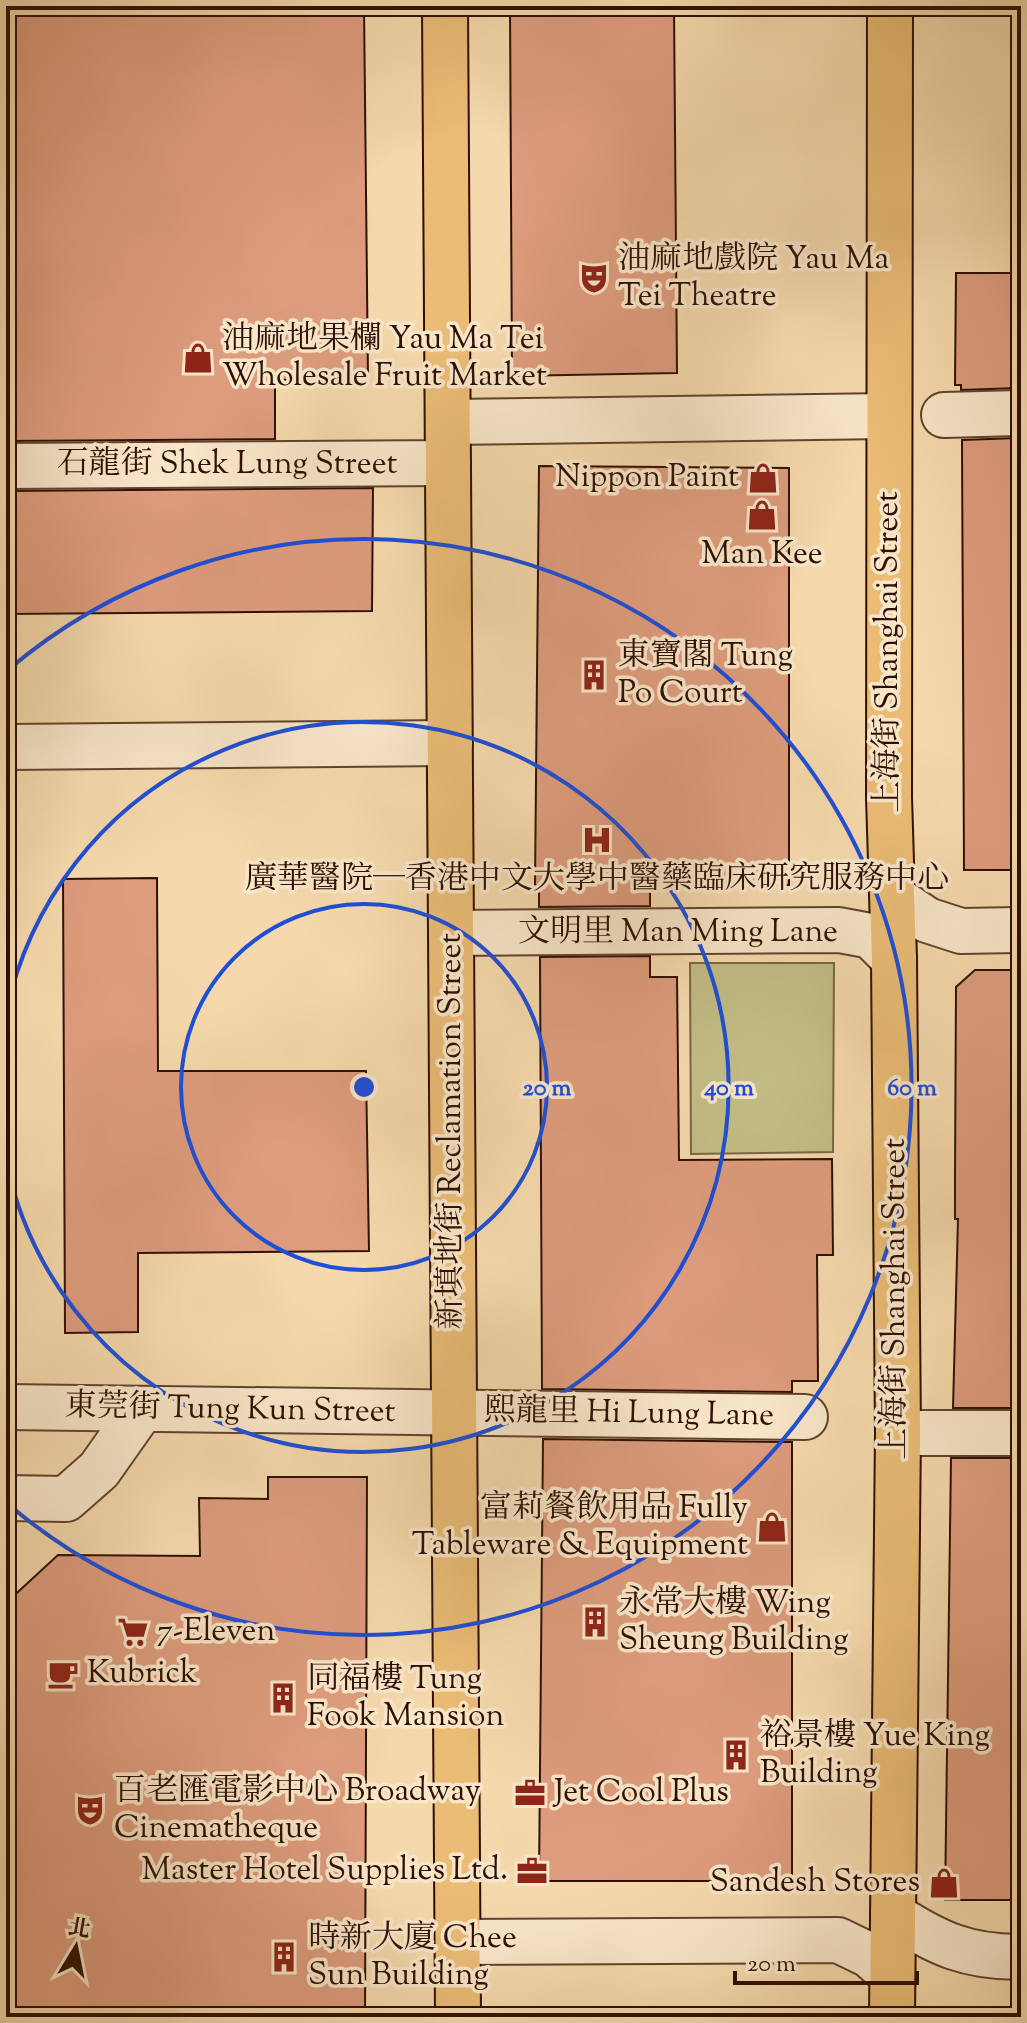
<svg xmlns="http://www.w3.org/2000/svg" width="1027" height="2023" viewBox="0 0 1027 2023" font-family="'Sorts Mill Goudy','Noto Serif TC',serif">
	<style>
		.green { fill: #c2bd85; stroke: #786644; stroke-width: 2 }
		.building { fill: #dd9c7d; stroke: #2e0f03; stroke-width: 2 }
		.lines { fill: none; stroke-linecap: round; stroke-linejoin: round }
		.minor-casing { stroke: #60422d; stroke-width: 48 }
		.major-casing { stroke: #2e0f03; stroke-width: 48 }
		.minor { stroke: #f8e6c9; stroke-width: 44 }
		.major { stroke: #eabc76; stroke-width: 44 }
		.ring { fill: none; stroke: #1d4ed8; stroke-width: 4 }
		.labels { text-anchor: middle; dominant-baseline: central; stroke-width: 7; stroke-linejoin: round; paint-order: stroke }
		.poi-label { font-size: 32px; fill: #2e0f03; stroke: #f8e6c9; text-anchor: start }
		.street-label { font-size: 32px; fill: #2e0f03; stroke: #f8e6c9 }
		.centre { fill: #1d4ed8; stroke: #f8e6c9; stroke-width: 4 }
		.ring-label { font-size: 24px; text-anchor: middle; font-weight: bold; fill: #1d4ed8; stroke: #f8e6c9; stroke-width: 7; stroke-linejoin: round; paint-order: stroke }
	</style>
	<rect width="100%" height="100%" fill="#f5d9ac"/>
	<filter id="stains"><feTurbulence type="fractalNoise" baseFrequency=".0025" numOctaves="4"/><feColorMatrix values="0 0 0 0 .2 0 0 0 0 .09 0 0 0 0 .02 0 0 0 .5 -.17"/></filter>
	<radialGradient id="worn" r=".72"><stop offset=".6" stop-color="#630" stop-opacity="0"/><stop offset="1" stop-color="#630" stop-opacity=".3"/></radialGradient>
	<path class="green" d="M690,963H834L833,1152L691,1154Z"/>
	<path class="building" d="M6,6H364L368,378L275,380V439L6,441Z
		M510,6H674L677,373L512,376Z
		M956,273H1021V388L961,390V385H955Z
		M1021,438V870H964L962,440Z
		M539,466L789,468V885L650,882V906L539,907V885H535Z
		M373,488L372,611L6,614V491Z
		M157,878L158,1071H366L369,1251L138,1253V1332L65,1333L63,879Z
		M650,956V977H677L679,1160L832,1159L833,1255H817L818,1381H792V1392L542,1389L540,957Z
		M975,970H1021V1408H953L958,1219H955V1177L956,987Z
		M543,1439L792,1442V1881H539Z
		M951,1458H1021V1900H945Z
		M268,1477H367L365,2017H6V1603L58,1555L200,1556L199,1498L268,1499Z"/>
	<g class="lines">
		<g class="minor-casing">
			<path id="minor" d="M944,415L1021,413
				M448,422L888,416
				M6,466L448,463
				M6,747L450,743
				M893,897L927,920L961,931L1021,930
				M451,933L839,930L871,936L894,959
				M6,1407L805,1417
				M898,1433H1021
				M6,1498L66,1499L99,1470L142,1409
				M893,1915C938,1944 967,1957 1021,1957
				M458,1942L838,1940L869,1955L892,1975"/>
		</g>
		<g class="major-casing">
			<path id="major" d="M445,6L458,2017
				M890,6L889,797L894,959L898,1433L892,2017"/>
		</g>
		<use href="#minor" class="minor"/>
		<use href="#major" class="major"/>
	</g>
	<g class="ring">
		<circle cx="364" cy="1087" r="183"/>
		<path d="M6 1014A365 365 0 1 1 6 1160"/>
		<path d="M8 670A548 548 0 1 1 8 1504"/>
	</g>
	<defs>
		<g id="theatre-bare" transform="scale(2.4)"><path d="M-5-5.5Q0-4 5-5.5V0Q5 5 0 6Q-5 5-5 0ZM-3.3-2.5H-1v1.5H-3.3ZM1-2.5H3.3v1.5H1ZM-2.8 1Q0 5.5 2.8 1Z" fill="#8f2418" stroke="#f8e6c9" stroke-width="2.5" paint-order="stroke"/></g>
		<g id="shop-bare" transform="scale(2.4)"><path d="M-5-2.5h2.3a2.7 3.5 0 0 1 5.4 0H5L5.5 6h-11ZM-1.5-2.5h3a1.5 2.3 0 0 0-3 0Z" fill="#8f2418" stroke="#f8e6c9" stroke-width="2.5" paint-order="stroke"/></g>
		<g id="building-bare" transform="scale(2.4)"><path d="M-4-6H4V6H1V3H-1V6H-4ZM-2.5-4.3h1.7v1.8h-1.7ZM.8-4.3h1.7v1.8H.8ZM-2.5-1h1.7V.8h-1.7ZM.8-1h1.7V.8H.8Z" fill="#8f2418" stroke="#f8e6c9" stroke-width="2.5" paint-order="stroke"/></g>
		<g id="hospital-bare" transform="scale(2.4)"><path d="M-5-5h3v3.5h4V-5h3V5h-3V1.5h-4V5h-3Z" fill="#8f2418" stroke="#f8e6c9" stroke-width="2.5" paint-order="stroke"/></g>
		<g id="supermarket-bare" transform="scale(2.4)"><path d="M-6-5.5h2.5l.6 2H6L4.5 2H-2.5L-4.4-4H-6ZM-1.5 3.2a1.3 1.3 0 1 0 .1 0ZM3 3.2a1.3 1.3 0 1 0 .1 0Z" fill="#8f2418" stroke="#f8e6c9" stroke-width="2.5" paint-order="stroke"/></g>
		<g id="cafe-bare" transform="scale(2.4)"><path d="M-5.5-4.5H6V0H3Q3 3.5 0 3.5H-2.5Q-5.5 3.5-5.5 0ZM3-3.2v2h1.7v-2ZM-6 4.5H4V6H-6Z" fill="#8f2418" stroke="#f8e6c9" stroke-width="2.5" paint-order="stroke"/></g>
		<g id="office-bare" transform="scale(2.4)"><path d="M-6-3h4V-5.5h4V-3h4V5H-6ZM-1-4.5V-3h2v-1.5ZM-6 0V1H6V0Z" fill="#8f2418" stroke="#f8e6c9" stroke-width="2.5" paint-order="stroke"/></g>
	</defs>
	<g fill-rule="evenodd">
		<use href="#theatre-bare" x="594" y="278"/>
		<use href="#shop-bare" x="198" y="358"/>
		<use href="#shop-bare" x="763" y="478"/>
		<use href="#shop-bare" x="762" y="515"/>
		<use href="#building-bare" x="594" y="675"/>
		<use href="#hospital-bare" x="597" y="840"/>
		<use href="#shop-bare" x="772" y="1527"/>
		<use href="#building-bare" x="595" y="1622"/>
		<use href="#supermarket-bare" x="133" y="1632"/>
		<use href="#cafe-bare" x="63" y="1674"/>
		<use href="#building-bare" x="283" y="1698"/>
		<use href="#building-bare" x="736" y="1755"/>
		<use href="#office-bare" x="530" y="1793"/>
		<use href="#theatre-bare" x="90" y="1810"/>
		<use href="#office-bare" x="532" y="1871"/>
		<use href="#shop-bare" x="944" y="1883"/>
		<use href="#building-bare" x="284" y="1957"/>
	</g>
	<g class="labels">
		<g class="poi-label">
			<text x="618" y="260">油麻地戲院 Yau Ma<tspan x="618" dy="37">Tei Theatre</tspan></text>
			<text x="222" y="340">油麻地果欄 Yau Ma Tei<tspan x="222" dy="37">Wholesale Fruit Market</tspan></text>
			<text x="739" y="478" text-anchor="end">Nippon Paint</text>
			<text x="762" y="555" text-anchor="middle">Man Kee</text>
			<text x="618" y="657">東寶閣 Tung<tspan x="618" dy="37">Po Court</tspan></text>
			<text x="597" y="880" text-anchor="middle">廣華醫院─香港中文大學中醫藥臨床研究服務中心</text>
			<text x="748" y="1509" text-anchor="end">富莉餐飲用品 Fully<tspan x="748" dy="37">Tableware &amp; Equipment</tspan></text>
			<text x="619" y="1604">永常大樓 Wing<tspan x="619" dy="37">Sheung Building</tspan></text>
			<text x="157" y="1632">7-Eleven</text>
			<text x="87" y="1674">Kubrick</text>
			<text x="307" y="1680">同福樓 Tung<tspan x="307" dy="37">Fook Mansion</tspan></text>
			<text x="760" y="1737">裕景樓 Yue King<tspan x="760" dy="37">Building</tspan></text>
			<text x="114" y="1792">百老匯電影中心 Broadway<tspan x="114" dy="37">Cinematheque</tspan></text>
			<text x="554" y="1793">Jet Cool Plus</text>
			<text x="508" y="1871" text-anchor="end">Master Hotel Supplies Ltd.</text>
			<text x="920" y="1883" text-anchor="end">Sandesh Stores</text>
			<text x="308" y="1939">時新大廈 Chee<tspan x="308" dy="37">Sun Building</tspan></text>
		</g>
		<g class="street-label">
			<text x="227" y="465">石龍街 Shek Lung Street</text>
			<text transform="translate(889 652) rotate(-90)">上海街 Shanghai Street</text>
			<text x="678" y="933">文明里 Man Ming Lane</text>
			<text transform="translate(452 1131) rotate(-90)">新填地街 Reclamation Street</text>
			<text transform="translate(896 1299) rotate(-90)">上海街 Shanghai Street</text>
			<text transform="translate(230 1410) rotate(1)">東莞街 Tung Kun Street</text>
			<text transform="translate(629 1414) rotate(1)">熙龍里 Hi Lung Lane</text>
		</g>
	</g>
	<circle cx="364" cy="1087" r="12" class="centre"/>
	<g class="ring-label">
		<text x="547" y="1095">20 m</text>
		<text x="729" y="1095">40 m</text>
		<text x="912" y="1095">60 m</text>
	</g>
	<rect width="1027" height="2023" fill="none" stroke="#f5d9ac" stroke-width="32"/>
	<rect x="8" y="8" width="1011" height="2007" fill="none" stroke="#2e0f03" stroke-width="4"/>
	<rect x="16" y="16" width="995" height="1991" fill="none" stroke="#2e0f03" stroke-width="2"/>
	<g transform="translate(76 1947) rotate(10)" stroke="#f8e6c9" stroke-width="6" paint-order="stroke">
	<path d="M0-6L14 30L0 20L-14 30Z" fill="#2e0f03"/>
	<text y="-12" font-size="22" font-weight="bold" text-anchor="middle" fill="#2e0f03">北</text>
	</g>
	<path d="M735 1971v12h182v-12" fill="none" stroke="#2e0f03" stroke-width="4"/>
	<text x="747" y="1971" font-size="24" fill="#2e0f03" stroke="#f8e6c9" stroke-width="6" paint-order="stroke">20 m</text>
	<rect width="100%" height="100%" filter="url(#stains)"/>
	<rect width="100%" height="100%" fill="url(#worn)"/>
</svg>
